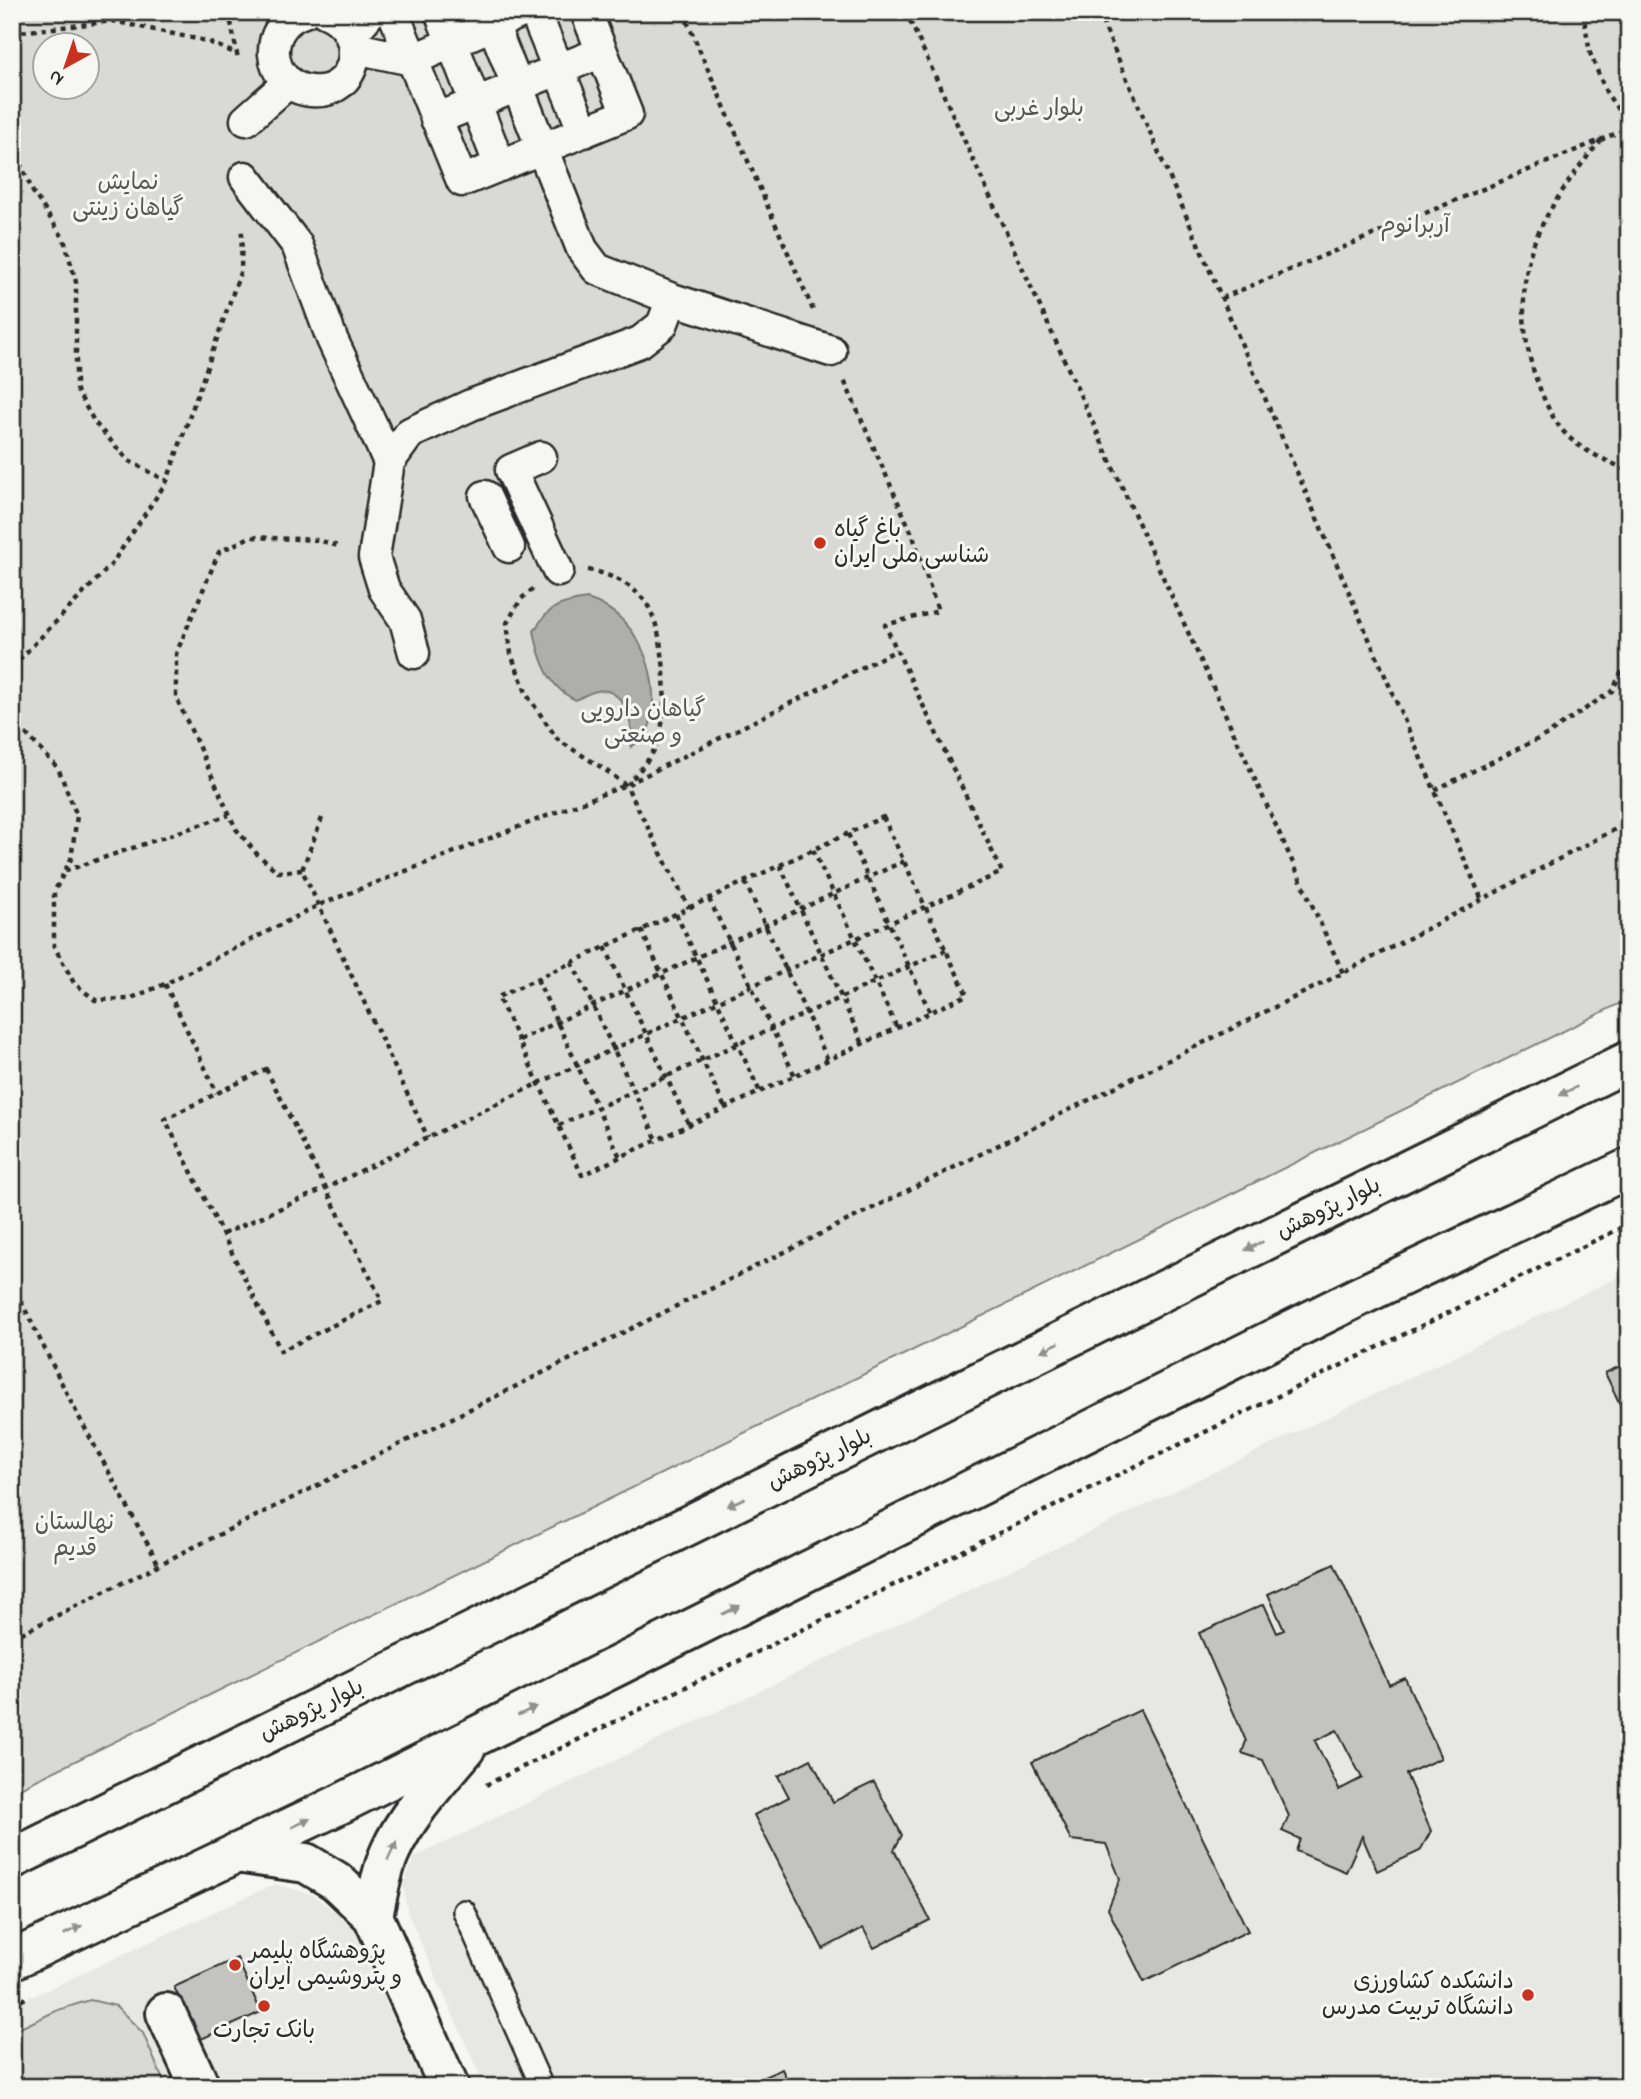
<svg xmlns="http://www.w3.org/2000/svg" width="1641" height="2099" viewBox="0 0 1641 2099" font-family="'Indie Flower','Playpen Sans Arabic',sans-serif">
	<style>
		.built { fill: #e7e7e3 }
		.green { fill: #d9d9d5; stroke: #828280; stroke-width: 2; fill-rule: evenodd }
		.water { fill: #aeaeab; stroke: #7a7a78; stroke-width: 2 }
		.building { fill: #c3c3c0; stroke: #2b2b2b; stroke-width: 2; fill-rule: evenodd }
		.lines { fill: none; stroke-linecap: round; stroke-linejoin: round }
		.service-casing { stroke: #2b2b2b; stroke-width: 26 }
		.pedestrian-casing { stroke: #2b2b2b; stroke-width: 35 }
		.minor-casing { stroke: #2b2b2b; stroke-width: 44 }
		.tertiary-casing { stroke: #2b2b2b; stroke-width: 44 }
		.path { stroke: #2b2b2b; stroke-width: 4.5; stroke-dasharray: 5 5; stroke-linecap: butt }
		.service { stroke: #f6f6f2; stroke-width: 21 }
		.pedestrian { stroke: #f6f6f2; stroke-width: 30 }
		.minor { stroke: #f6f6f2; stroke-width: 38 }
		.tertiary { stroke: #f6f6f2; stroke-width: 38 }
		.oneway { fill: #90908e }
		.poi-dot { fill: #c8321e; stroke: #f6f6f2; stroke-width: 2.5 }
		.labels { text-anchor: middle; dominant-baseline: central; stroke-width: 6; stroke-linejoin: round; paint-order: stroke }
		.park-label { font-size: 23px; fill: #565656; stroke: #f6f6f2 }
		.poi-label { font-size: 23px; fill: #2b2b2b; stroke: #f6f6f2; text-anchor: start }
		.street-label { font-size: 23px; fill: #2b2b2b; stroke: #f6f6f2 }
	</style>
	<rect width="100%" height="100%" fill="#f6f6f2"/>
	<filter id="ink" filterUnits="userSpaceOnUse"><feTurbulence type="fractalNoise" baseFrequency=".0143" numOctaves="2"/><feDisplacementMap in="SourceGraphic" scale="14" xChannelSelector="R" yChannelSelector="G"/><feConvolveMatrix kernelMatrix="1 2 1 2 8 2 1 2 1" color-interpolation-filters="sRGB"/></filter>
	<g filter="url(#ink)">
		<path class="built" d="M1629,1272V2087H485L408,1914L403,1885L415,1857Z
			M275,1884L311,1894L351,1923L424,2087H12V2006Z"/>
		<path class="green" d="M12,12H1629V999L12,1792ZM46,46H88V88H46Z
			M90,2000L116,2006L143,2033L166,2087H12V2032L58,2010Z"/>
		<path class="water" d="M587,599C633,613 655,661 653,706C652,725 648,737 631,747C635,727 625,686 597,691C590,692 582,697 576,700C548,688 539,658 534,631C549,606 559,603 587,599Z"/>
		<path class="building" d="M1629,1362V1423L1605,1373Z
			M1334,1564L1389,1685L1405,1678L1441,1758L1406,1774L1431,1831L1420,1851L1377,1871L1362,1836L1346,1872L1296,1851L1300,1839L1282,1831L1289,1816L1263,1760L1242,1753L1246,1741L1199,1633L1264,1604L1277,1633L1284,1630L1268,1594ZM1337,1730L1362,1778L1339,1790L1315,1741Z
			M1140,1710L1248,1931L1144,1982L1108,1909L1120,1879L1106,1844L1071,1840L1032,1762Z
			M811,1759L833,1802L874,1782L902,1835L894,1850L930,1920L874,1948L863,1928L823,1949L754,1815L789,1797L778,1776Z
			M237,1958L261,2012L199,2040L174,1987Z
			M782,2069L790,2087H741Z"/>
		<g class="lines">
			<g class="service-casing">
				<path id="service" d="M464,1911L542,2087"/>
			</g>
			<g class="pedestrian-casing">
				<path id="pedestrian" d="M304,12C260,26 266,87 311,91C358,96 372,31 325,12
					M393,12L462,181L627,114L586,12
					M440,12L500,166
					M488,12L582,249L597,269L672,299L831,351
					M535,12L584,132
					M351,35L371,12
					M355,48L412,60L522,12
					M436,119L602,52
					M246,120L289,82
					M245,177L297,245L332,339L389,462
					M541,457L511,470L558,571
					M485,496L509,547
					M414,653L405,620L384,589L374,557L389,462L410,433L471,405L640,342L662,325L672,299"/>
			</g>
			<g class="minor-casing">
				<path id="minor" d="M166,2013L200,2087"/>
			</g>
			<g class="tertiary-casing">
				<path id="tertiary" d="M236,1853L306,1863L336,1881L373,1916L449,2087
					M12,1859L1629,1061
					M373,1916C378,1894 381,1872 390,1852C407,1814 439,1780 465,1749
					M12,1960L334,1807L1360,1296L1629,1168"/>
			</g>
			<path class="path" d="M229,12L238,59
				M683,12L813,310
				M906,12L1343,973
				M1098,12L1482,900
				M1583,12L1590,53L1606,92L1629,126
				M12,33L113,21L206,41L237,54
				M1601,140C1575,171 1538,220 1529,259C1520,298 1523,344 1537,381C1545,402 1554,425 1572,440C1585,452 1612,463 1629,471
				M12,144L33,192L64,239L76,282V389L95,423L129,461L167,481
				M1222,298L1629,128
				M588,570C608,573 631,584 644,600C666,628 669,704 659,738C655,754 640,770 629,782
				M533,589L521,599L507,623L511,654L527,695L558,740L604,769L626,785L689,908
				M12,667L111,565L167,481L241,270L242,228
				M12,719L58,768L77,816L71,859L54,892V946L74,983L95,1000L129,999L165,984L319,905L626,785L897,650
				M1435,790L1548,734L1612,691L1629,657
				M883,817L967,995L582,1175L498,997Z
				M322,818L302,870L428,1138
				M848,834L930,1012
				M813,850L897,1028
				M780,865L863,1044
				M302,870L278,872L256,853L236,829L176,697V654L219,552L250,537L319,540L341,547
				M65,871L229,815
				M745,882L828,1060
				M709,899L795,1076
				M676,914L760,1092
				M641,930L725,1108
				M605,947L689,1125
				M572,962L657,1140
				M537,979L620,1157
				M165,984L217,1093
				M519,1040L904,861
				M266,1069L382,1301L281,1351L165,1119Z
				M559,1125L946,950
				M223,1234L326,1188L539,1083L1002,872L885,625L938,611L913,536L843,378
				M12,1283L72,1404L159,1565
				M12,1638L1343,973L1629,822
				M486,1785L1629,1224
				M12,2005L30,1996"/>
			<use href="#service" class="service"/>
			<use href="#pedestrian" class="pedestrian"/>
			<use href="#minor" class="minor"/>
			<use href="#tertiary" class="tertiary"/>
		</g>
		<defs><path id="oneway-solid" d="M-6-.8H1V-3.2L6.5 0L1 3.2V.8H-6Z" transform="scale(1.75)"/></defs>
		<g class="oneway">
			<use href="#oneway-solid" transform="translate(1568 1091) rotate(154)"/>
			<use href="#oneway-solid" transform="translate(1254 1246) rotate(154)"/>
			<use href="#oneway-solid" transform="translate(1050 1347) rotate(154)"/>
			<use href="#oneway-solid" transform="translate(736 1502) rotate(154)"/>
			<use href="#oneway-solid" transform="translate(731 1610) rotate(-26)"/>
			<use href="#oneway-solid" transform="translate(527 1711) rotate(-26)"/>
			<use href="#oneway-solid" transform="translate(301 1823) rotate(-25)"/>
			<use href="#oneway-solid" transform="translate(392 1851) rotate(-65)"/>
			<use href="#oneway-solid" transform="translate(73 1930) rotate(-26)"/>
		</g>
	</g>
	<g class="poi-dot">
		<circle cx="820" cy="543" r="7"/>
		<circle cx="235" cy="1965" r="7"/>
		<circle cx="1528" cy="1995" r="7"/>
		<circle cx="264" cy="2006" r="7"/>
	</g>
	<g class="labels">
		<g class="park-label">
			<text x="1039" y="109">بلوار غربی</text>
			<text x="128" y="183">نمایش<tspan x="128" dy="26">گیاهان زینتی</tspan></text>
			<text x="1415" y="226">آربرانوم</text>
			<text x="643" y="710">گیاهان دارویی<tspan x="643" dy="26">و صنعتی</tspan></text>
			<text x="75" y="1523">نهالستان<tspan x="75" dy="26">قدیم</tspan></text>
		</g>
		<g class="poi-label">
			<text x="834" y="530">باغ گیاه‌<tspan x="834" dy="26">شناسی ملی ایران</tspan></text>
			<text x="249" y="1952">پژوهشگاه پلیمر<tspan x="249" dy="26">و پتروشیمی ایران</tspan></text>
			<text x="1514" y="1982" text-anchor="end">دانشکده کشاورزی<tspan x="1514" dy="26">دانشگاه تربیت مدرس</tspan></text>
			<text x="264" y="2031" text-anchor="middle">بانک تجارت</text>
		</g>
		<g class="street-label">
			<text transform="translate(1329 1209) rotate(-26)">بلوار پژوهش</text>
			<text transform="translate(820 1460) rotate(-26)">بلوار پژوهش</text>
			<text transform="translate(312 1711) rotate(-26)">بلوار پژوهش</text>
		</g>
	</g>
	<rect width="1641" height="2099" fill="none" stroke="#f6f6f2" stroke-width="42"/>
	<rect x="21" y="21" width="1599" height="2057" fill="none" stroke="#2b2b2b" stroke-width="2.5" filter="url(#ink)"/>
	<g transform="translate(66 66) rotate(220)"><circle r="33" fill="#f6f6f2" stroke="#a5a5a2" stroke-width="2"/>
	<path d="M0-5L12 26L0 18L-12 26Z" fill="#c8321e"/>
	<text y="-10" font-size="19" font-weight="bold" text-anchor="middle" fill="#2b2b2b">N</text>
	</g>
</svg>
